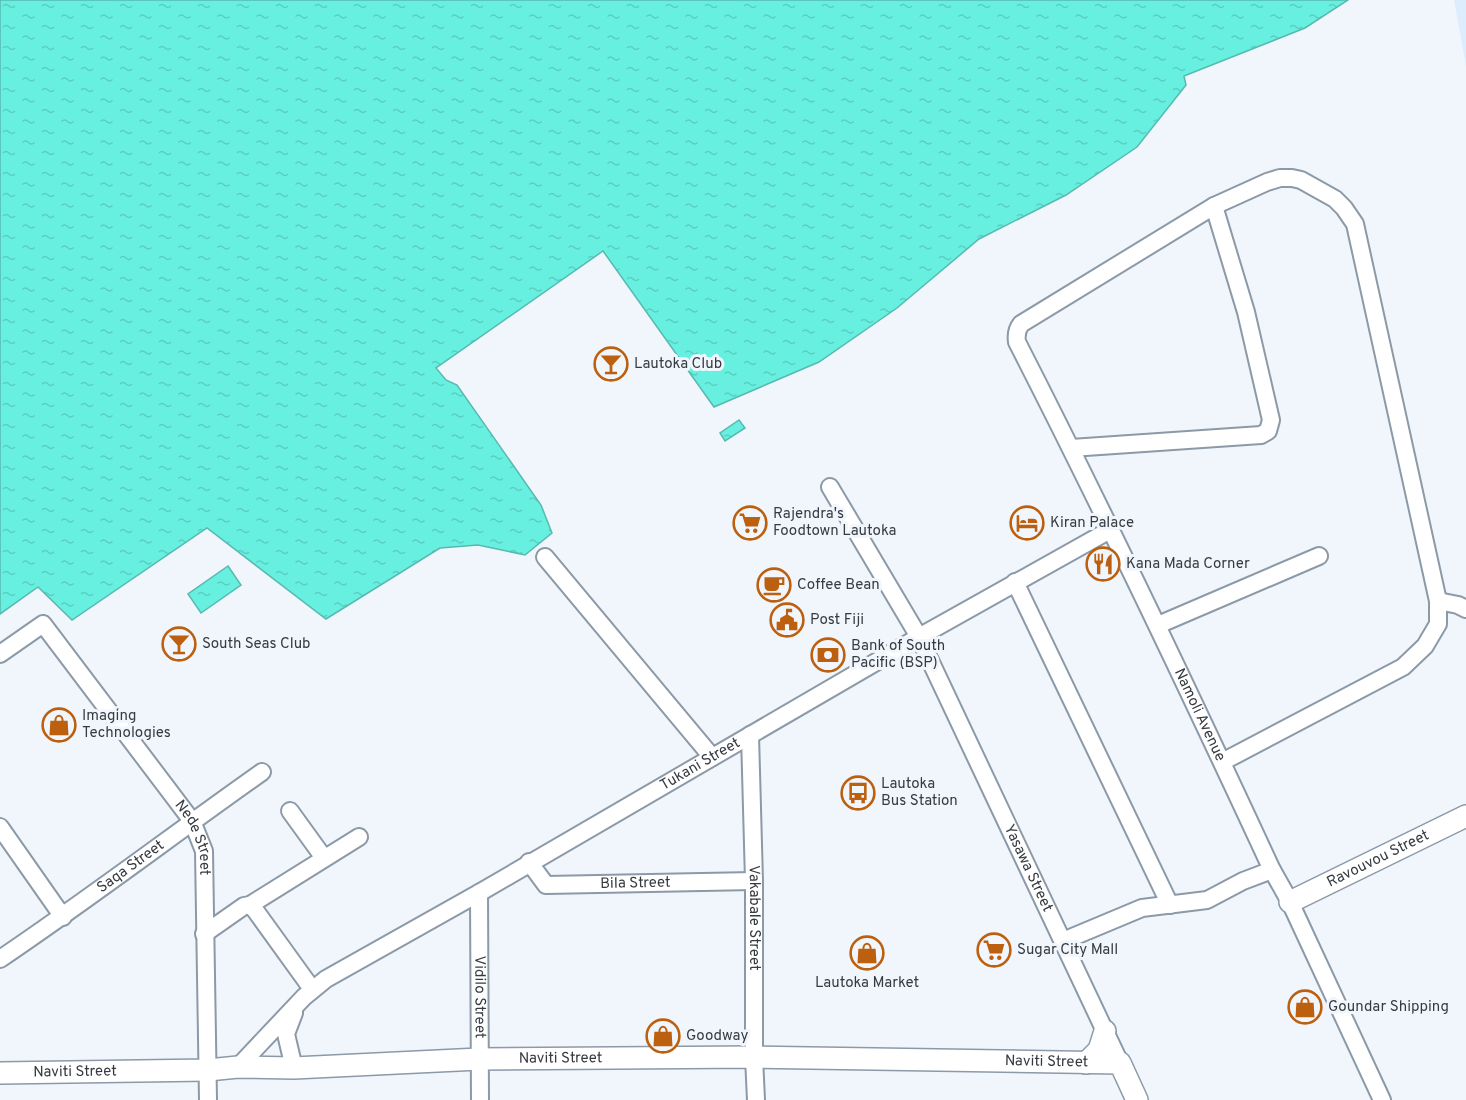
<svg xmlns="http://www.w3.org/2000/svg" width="1466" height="1100" viewBox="0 0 1466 1100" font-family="Overpass,sans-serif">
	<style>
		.built { fill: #ddedfe }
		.water { fill: url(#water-ripples); stroke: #58b9b0; stroke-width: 1.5 }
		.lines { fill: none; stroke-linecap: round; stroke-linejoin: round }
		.minor-casing { stroke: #8c99a7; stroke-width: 20 }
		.major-casing { stroke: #8c99a7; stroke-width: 24 }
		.minor { stroke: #fff; stroke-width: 16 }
		.major { stroke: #fff; stroke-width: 21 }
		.labels { text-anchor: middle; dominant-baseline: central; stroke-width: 6; stroke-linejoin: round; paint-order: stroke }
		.poi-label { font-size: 15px; fill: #363b41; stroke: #f1f6fd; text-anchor: start }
		.street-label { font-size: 15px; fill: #363b41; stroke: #f1f6fd }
	</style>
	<defs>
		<pattern id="water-ripples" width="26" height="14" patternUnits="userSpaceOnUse" patternTransform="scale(1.5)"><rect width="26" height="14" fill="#67efe0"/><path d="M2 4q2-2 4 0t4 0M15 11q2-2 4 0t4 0" fill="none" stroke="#5acec1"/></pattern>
	</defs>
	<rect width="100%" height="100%" fill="#f1f6fd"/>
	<path class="built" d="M1454,0H1466V66Z"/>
	<path class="water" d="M0,0H1348L1305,28L1184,76L1186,85L1137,147L1066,195L979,239L897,308L819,362L714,407L603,251L436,368L446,380L457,385L541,505L552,533L525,555L478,545L440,548L326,619L207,528L72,620L38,587L0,614Z
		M739,420L745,428L725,441L720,433Z
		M228,566L241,585L201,613L188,594Z"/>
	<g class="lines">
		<g class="minor-casing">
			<g id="minor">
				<path d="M1071,448L1261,435L1268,431L1271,420L1246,312L1214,206"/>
				<path id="s1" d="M830,487L919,637L1120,1063"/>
				<path d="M545,557L712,757"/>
				<path d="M1015,582L1170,905"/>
				<path d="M1438,601L1458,605L1466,609"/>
				<path d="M1158,625L1319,556"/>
				<path id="s2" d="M0,654L43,624L192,821L204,851L208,1100"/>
				<path id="s3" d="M750,735L754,881V1057L756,1100"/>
				<path id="s4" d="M1222,762L1403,667L1425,646L1438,624V601L1355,224L1344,208L1335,199L1301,180L1292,178H1280L1267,182L1214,206L1021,324C1017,329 1016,335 1017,342C1106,516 1190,693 1272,870L1290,902L1382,1100"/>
				<path d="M290,811L324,858"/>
				<path d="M0,827L63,917"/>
				<path id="s5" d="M529,862L546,885L754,881"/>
				<path id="s6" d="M479,893L480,1100"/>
				<path d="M250,905L255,910L312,989"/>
				<path d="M204,934L244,906L250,905L359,837"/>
				<path d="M1063,941L1142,908L1207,900L1243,881L1272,870"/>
				<path id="s7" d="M0,959C89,899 174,834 262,772"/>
				<path d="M294,1013L286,1034L294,1068"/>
				<path id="s8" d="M238,1067L304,997L326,979L479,893L919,637L1110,530"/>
			</g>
		</g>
		<g class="major-casing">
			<g id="major">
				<path id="s9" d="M1290,902L1466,816"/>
				<path d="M1086,1063L1099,1050L1105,1031"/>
				<path id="s10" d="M0,1073L208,1070L238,1067L294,1068L479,1059L754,1057L1120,1063L1137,1100"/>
			</g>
		</g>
		<use href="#minor" class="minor"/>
		<use href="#major" class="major"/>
	</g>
	<defs>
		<g id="bar-ring" transform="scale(1.725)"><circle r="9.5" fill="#f1f6fd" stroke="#bc5f0e" stroke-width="1.5"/><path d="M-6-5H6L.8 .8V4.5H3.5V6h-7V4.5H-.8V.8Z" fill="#bc5f0e"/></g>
		<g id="supermarket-ring" transform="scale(1.725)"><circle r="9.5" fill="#f1f6fd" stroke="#bc5f0e" stroke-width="1.5"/><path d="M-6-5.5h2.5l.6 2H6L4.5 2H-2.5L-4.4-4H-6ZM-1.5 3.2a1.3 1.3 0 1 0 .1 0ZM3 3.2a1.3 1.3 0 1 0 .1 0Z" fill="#bc5f0e"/></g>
		<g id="hotel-ring" transform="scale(1.725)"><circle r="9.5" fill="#f1f6fd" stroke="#bc5f0e" stroke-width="1.5"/><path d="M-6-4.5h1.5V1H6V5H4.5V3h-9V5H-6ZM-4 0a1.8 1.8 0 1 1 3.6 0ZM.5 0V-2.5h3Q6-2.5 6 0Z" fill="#bc5f0e"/></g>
		<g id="restaurant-ring" transform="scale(1.725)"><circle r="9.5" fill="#f1f6fd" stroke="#bc5f0e" stroke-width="1.5"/><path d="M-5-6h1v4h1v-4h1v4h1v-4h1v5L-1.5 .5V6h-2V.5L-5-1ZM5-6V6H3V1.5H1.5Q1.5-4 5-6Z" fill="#bc5f0e"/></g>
		<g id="cafe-ring" transform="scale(1.725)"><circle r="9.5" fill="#f1f6fd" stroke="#bc5f0e" stroke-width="1.5"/><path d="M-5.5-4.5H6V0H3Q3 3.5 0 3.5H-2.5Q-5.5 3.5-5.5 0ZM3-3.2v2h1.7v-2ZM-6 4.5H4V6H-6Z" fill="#bc5f0e"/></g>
		<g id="civic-ring" transform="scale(1.725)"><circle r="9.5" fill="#f1f6fd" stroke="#bc5f0e" stroke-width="1.5"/><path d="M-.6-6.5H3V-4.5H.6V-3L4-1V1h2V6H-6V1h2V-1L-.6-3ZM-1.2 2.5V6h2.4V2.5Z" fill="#bc5f0e"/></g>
		<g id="bank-ring" transform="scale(1.725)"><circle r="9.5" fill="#f1f6fd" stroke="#bc5f0e" stroke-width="1.5"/><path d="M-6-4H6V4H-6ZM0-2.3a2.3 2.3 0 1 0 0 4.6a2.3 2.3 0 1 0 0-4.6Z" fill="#bc5f0e"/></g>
		<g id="shop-ring" transform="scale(1.725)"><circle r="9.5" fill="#f1f6fd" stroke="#bc5f0e" stroke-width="1.5"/><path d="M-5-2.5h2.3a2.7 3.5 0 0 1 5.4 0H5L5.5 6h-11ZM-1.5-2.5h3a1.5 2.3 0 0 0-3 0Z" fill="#bc5f0e"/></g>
		<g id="bus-ring" transform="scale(1.725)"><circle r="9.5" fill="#f1f6fd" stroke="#bc5f0e" stroke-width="1.5"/><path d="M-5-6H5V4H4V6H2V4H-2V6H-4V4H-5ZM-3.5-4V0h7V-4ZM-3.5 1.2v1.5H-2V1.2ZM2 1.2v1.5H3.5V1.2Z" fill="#bc5f0e"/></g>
	</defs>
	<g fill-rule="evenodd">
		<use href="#bar-ring" x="611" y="364"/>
		<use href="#supermarket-ring" x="750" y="523"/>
		<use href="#hotel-ring" x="1027" y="523"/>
		<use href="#restaurant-ring" x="1103" y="564"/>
		<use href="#cafe-ring" x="774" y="585"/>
		<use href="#civic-ring" x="787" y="620"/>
		<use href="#bar-ring" x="179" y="644"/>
		<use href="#bank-ring" x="828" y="655"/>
		<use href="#shop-ring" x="59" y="725"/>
		<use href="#bus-ring" x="858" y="793"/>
		<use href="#supermarket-ring" x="994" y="950"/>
		<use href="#shop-ring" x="867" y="953"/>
		<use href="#shop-ring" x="1305" y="1007"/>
		<use href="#shop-ring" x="663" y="1036"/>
	</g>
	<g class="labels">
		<g class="poi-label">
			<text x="634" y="364">Lautoka Club</text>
			<text x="773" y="514">Rajendra's<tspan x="773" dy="17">Foodtown Lautoka</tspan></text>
			<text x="1050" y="523">Kiran Palace</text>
			<text x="1126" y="564">Kana Mada Corner</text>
			<text x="797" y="585">Coffee Bean</text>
			<text x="810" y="620">Post Fiji</text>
			<text x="202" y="644">South Seas Club</text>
			<text x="851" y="646">Bank of South<tspan x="851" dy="17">Pacific (BSP)</tspan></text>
			<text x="82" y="716">Imaging<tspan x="82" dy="17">Technologies</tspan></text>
			<text x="881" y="784">Lautoka<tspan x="881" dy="17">Bus Station</tspan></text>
			<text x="1017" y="950">Sugar City Mall</text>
			<text x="867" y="983" text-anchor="middle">Lautoka Market</text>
			<text x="1328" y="1007">Goundar Shipping</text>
			<text x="686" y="1036">Goodway</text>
		</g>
		<g class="street-label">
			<text stroke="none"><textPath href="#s4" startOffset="1494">Namoli Avenue</textPath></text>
			<text stroke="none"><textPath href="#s8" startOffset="556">Tukani Street</textPath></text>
			<text stroke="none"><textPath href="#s2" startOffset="316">Nede Street</textPath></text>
			<text stroke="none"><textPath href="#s9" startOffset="98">Ravouvou Street</textPath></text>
			<text stroke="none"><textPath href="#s7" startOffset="160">Saqa Street</textPath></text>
			<text stroke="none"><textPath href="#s1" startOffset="430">Yasawa Street</textPath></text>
			<text stroke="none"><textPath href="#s5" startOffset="118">Bila Street</textPath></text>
			<text stroke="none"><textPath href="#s3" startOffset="183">Vakabale Street</textPath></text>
			<text stroke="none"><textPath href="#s6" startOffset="104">Vidilo Street</textPath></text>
			<text stroke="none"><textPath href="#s10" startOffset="561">Naviti Street</textPath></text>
			<text stroke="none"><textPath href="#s10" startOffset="1047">Naviti Street</textPath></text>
			<text stroke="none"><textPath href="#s10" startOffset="75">Naviti Street</textPath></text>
		</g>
	</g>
</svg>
